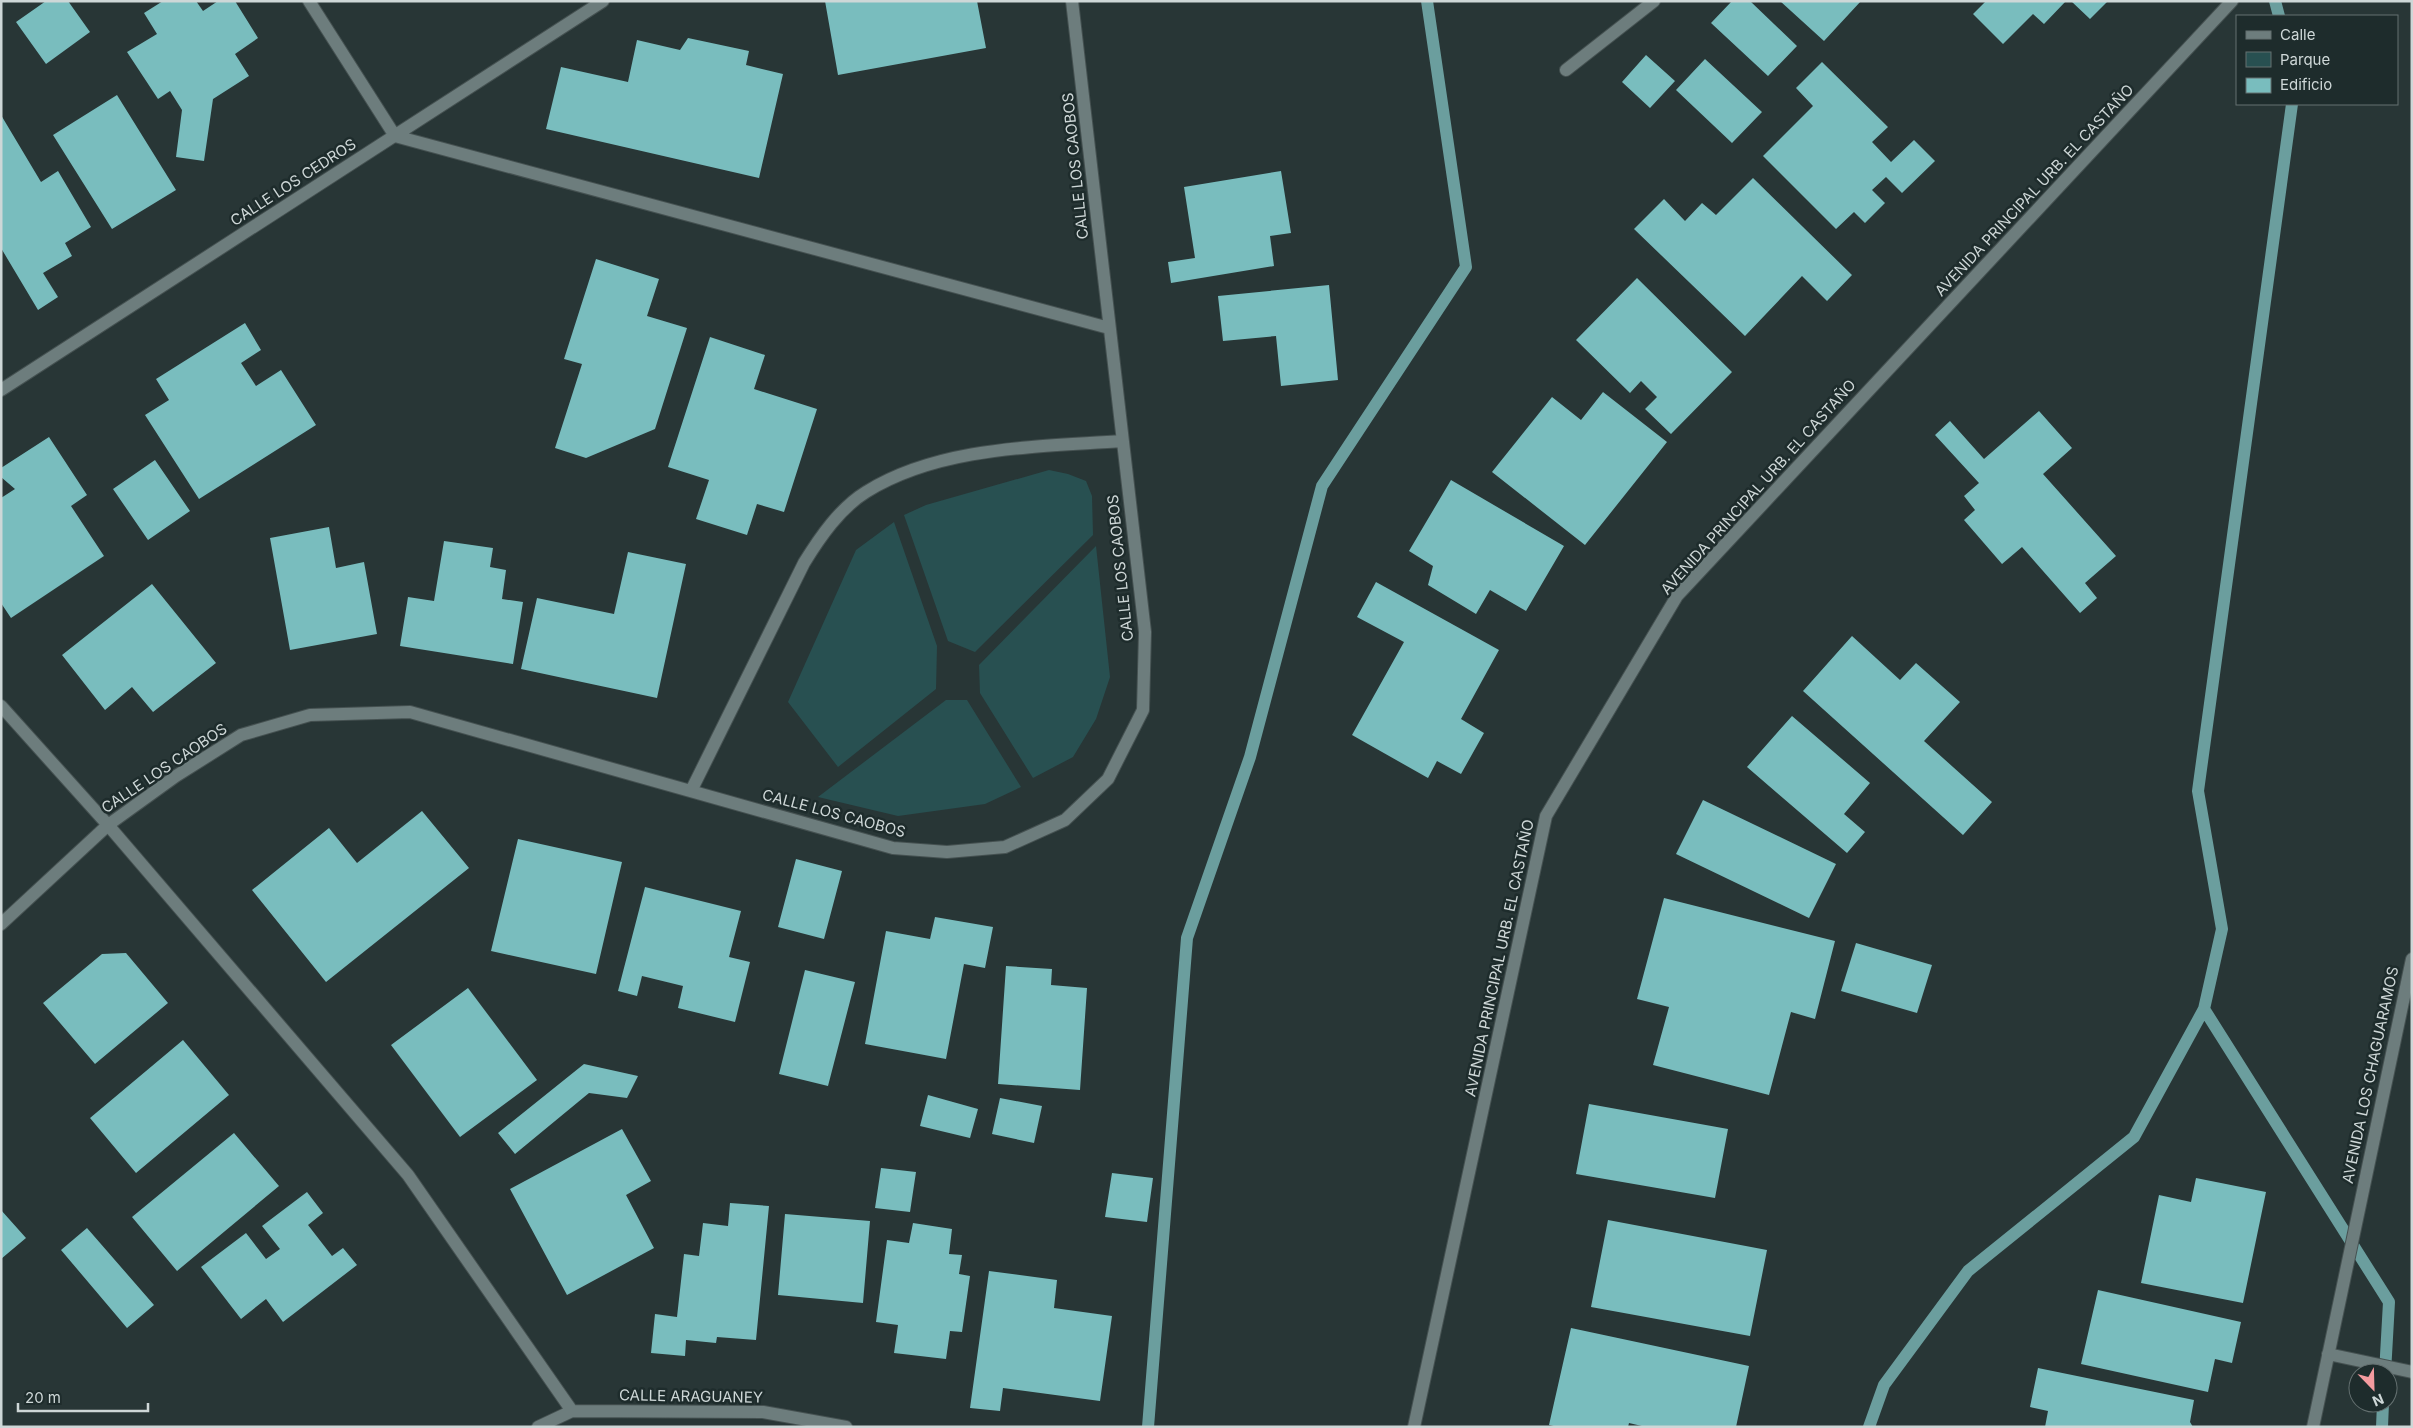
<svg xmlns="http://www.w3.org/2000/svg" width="2413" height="1428" viewBox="0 0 2413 1428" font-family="Inter,sans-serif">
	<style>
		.green { fill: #285051 }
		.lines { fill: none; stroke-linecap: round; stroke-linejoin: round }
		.stream { stroke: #6b9e9e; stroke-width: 12 }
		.building { fill: #79bdbe }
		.minor-casing { stroke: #455151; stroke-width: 14 }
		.minor { stroke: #6d7d7d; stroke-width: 12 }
		.labels { text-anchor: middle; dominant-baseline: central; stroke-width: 5; stroke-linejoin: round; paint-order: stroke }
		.street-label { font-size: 15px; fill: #ced7d7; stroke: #1e2c2c }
	</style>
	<rect width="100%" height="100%" fill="#283636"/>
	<path class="green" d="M1049,470L1068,474L1086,481L1092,496L1093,535L975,652L948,641L904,515L926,505Z
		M894,522L937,646L936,689L838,767L788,702L856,550Z
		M1096,546L1110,677L1096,719L1073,757L1033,778L980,693L979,665Z
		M946,700H967L1021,787L985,804L898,816L818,797Z"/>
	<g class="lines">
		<path class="stream" d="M2275,1L2279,16
			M2204,1009L2389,1302L2385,1373
			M1148,1427L1187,938L1250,757L1322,486L1466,267L1427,1
			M1869,1427L1884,1385L1968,1271L2134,1137L2204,1009L2222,929L2198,791L2292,104
			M2382,1427L2383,1403"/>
	</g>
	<path class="building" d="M46,1H68L90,32L46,64L16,22Z
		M163,1H196L203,11L218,1H235L258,38L235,54L249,76L213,99L204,161L176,157L182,110L170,91L158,99L127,52L157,34L144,13Z
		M825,1H977L986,48L838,75Z
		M1732,1H1750L1797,46L1768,76L1711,23Z
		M1780,1H1861L1824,41Z
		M1986,1H2066L2044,24L2033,14L2003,44L1973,14Z
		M2071,1H2108L2090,19Z
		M688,38L749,51L746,65L783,74L759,178L546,129L561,67L628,82L637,40L680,50Z
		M1646,55L1675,81L1650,108L1622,82Z
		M1705,59L1762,112L1732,143L1676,90Z
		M1822,62L1888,127L1872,142L1891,162L1914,140L1935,161L1902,193L1886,177L1872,190L1885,203L1865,223L1854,212L1836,229L1763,156L1813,106L1796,88Z
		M117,95L176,190L112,229L53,135Z
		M1,115L41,182L58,171L91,227L65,243L72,256L43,273L58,297L38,310L1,248Z
		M1281,171L1291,233L1270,236L1274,266L1171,283L1168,262L1195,258L1184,187Z
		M1753,178L1852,275L1827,301L1802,276L1745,336L1634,229L1664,199L1685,221L1702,203L1716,215Z
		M596,259L659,279L647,316L687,328L655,429L586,458L555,448L582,364L564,359Z
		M1637,278L1732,372L1671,434L1645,409L1657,397L1641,381L1630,393L1576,340Z
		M1329,285L1338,380L1281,386L1276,336L1223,341L1218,296Z
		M245,323L261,350L241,363L256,386L281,370L316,425L199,499L145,415L169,400L156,379Z
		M710,337L765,355L754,389L817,409L784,512L757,504L747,535L696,519L709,480L668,467Z
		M1603,392L1667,442L1585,545L1492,472L1552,397L1581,420Z
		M2039,411L2072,448L2043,474L2116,556L2085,583L2097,598L2080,613L2022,547L2002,564L1964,520L1975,510L1964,496L1979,483L1935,435L1950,421L1984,459Z
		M49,437L87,495L71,506L104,556L11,618L1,603V498L15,489L1,477V468Z
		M155,460L190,511L148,540L113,489Z
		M1451,480L1564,546L1526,611L1490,590L1476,614L1428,585L1433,566L1409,551Z
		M329,527L336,568L364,562L377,634L290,650L270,538Z
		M444,541L493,548L490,567L506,570L502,599L523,602L513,664L400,646L408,597L434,601Z
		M628,552L686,564L657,698L521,669L537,598L614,614Z
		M1376,582L1499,650L1461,719L1484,733L1461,774L1437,761L1428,778L1352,735L1404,642L1357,617Z
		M152,584L216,663L153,712L132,687L105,710L62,655Z
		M1852,636L1900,680L1916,663L1960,702L1924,741L1992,802L1963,835L1803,691Z
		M1792,716L1870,783L1844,814L1865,832L1847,853L1747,767Z
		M1703,800L1836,864L1809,918L1676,854Z
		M422,811L469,868L326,982L252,890L329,828L357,863Z
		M518,839L622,862L596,974L491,951Z
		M796,859L842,871L824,939L778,927Z
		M645,887L741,911L729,957L750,962L735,1022L678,1008L683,986L642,976L637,996L618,991Z
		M1664,898L1835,941L1815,1019L1791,1012L1769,1095L1653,1065L1669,1007L1637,999Z
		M935,917L993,927L985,968L964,964L946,1059L865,1044L886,931L930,939Z
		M1856,943L1932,965L1917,1013L1841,991Z
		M126,953L168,1003L95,1064L43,1003L102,954Z
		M1006,966L1052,969L1051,985L1087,988L1080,1090L998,1084Z
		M805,970L855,982L828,1086L779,1074Z
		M468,988L537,1080L460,1137L391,1045Z
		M183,1040L229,1095L136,1173L90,1118Z
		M584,1064L638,1076L627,1098L589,1093L515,1154L498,1133Z
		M928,1095L978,1109L970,1138L920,1126Z
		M1000,1098L1042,1106L1034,1143L992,1134Z
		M1589,1104L1728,1129L1715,1198L1576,1174Z
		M622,1129L651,1181L626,1195L654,1248L567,1295L510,1189Z
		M234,1133L279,1186L177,1271L132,1217Z
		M881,1168L916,1172L910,1212L875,1208Z
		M1112,1173L1153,1178L1147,1222L1105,1217Z
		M2196,1178L2266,1192L2243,1303L2141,1283L2159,1195L2191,1202Z
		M307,1192L323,1213L308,1225L332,1256L343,1248L357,1265L283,1322L266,1299L241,1319L201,1267L246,1233L266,1259L280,1249L262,1226Z
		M730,1203L769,1206L756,1340L717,1337L716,1343L686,1340L685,1356L651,1353L655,1314L677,1317L684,1254L699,1256L703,1223L728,1226Z
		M1,1210L26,1238L1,1259Z
		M785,1214L870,1221L863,1303L778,1295Z
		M1608,1220L1767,1250L1750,1336L1591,1307Z
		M913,1223L952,1229L949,1254L962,1255L959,1274L970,1276L962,1332L950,1331L946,1359L894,1353L898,1325L876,1322L887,1240L909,1243Z
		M87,1228L154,1305L127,1328L61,1250Z
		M989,1271L1057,1280L1054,1308L1112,1316L1100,1401L1003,1388L1000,1411L970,1408Z
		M2098,1290L2241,1322L2232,1363L2215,1359L2208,1392L2081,1364Z
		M1571,1328L1749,1366L1736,1427H1646L1629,1423L1628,1427H1558L1549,1425Z
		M2038,1368L2194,1400L2190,1422L2193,1427H2045L2048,1411L2030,1407Z"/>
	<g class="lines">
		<g class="minor-casing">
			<path id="minor" d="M309,1L395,136L1109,328
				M1566,70L1654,1
				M1,390L603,1
				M1,706L108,825L408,1175L572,1411
				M691,791L804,563C820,537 840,508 866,492C940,446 1039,447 1122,441
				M1,924L108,825L176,776L241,735L310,715L410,712L893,848L947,852L1005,847L1065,820L1108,779L1143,710L1145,632L1072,1
				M2328,1354L2412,1372
				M538,1427L572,1411L763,1412L846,1427
				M1414,1427L1546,816L1677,596L2232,1
				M2313,1427L2412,959"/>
		</g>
		<use href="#minor" class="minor"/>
	</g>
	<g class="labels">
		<g class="street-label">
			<text transform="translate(1075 166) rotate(-96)">CALLE LOS CAOBOS</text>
			<text transform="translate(293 182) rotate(-33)">CALLE LOS CEDROS</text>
			<text transform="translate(2034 190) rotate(-47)">AVENIDA PRINCIPAL URB. EL CASTAÑO</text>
			<text transform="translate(1758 487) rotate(-48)">AVENIDA PRINCIPAL URB. EL CASTAÑO</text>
			<text transform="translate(1120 568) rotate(-96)">CALLE LOS CAOBOS</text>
			<text transform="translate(164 768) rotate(-34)">CALLE LOS CAOBOS</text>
			<text transform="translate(834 813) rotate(15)">CALLE LOS CAOBOS</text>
			<text transform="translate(1499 958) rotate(-78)">AVENIDA PRINCIPAL URB. EL CASTAÑO</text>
			<text transform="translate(2370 1075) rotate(-78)">AVENIDA LOS CHAGUARAMOS</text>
			<text transform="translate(691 1396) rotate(1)">CALLE ARAGUANEY</text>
		</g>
	</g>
	<rect width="2413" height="1428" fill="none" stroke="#ced7d7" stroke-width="5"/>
	<rect x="2236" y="15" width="162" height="90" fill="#1e2c2c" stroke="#647070"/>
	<rect x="2246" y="31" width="25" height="8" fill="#6d7d7d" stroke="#647070"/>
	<text x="2280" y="40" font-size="15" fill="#ced7d7">Calle</text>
	<rect x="2246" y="52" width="25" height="15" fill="#285051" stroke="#647070"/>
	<text x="2280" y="65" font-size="15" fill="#ced7d7">Parque</text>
	<rect x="2246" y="78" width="25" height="15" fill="#79bdbe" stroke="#647070"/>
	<text x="2280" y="90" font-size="15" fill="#ced7d7">Edificio</text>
	<g transform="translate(2373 1388) rotate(157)"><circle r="24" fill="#1e2c2c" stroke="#647070"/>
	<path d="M0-4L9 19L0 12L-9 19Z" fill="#f49b9f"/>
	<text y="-8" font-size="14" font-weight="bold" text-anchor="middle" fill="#ced7d7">N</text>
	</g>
	<path d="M18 1403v8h130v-8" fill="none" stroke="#ced7d7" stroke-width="2.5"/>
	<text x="25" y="1403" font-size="15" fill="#ced7d7" stroke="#1e2c2c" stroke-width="4" paint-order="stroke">20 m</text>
</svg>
